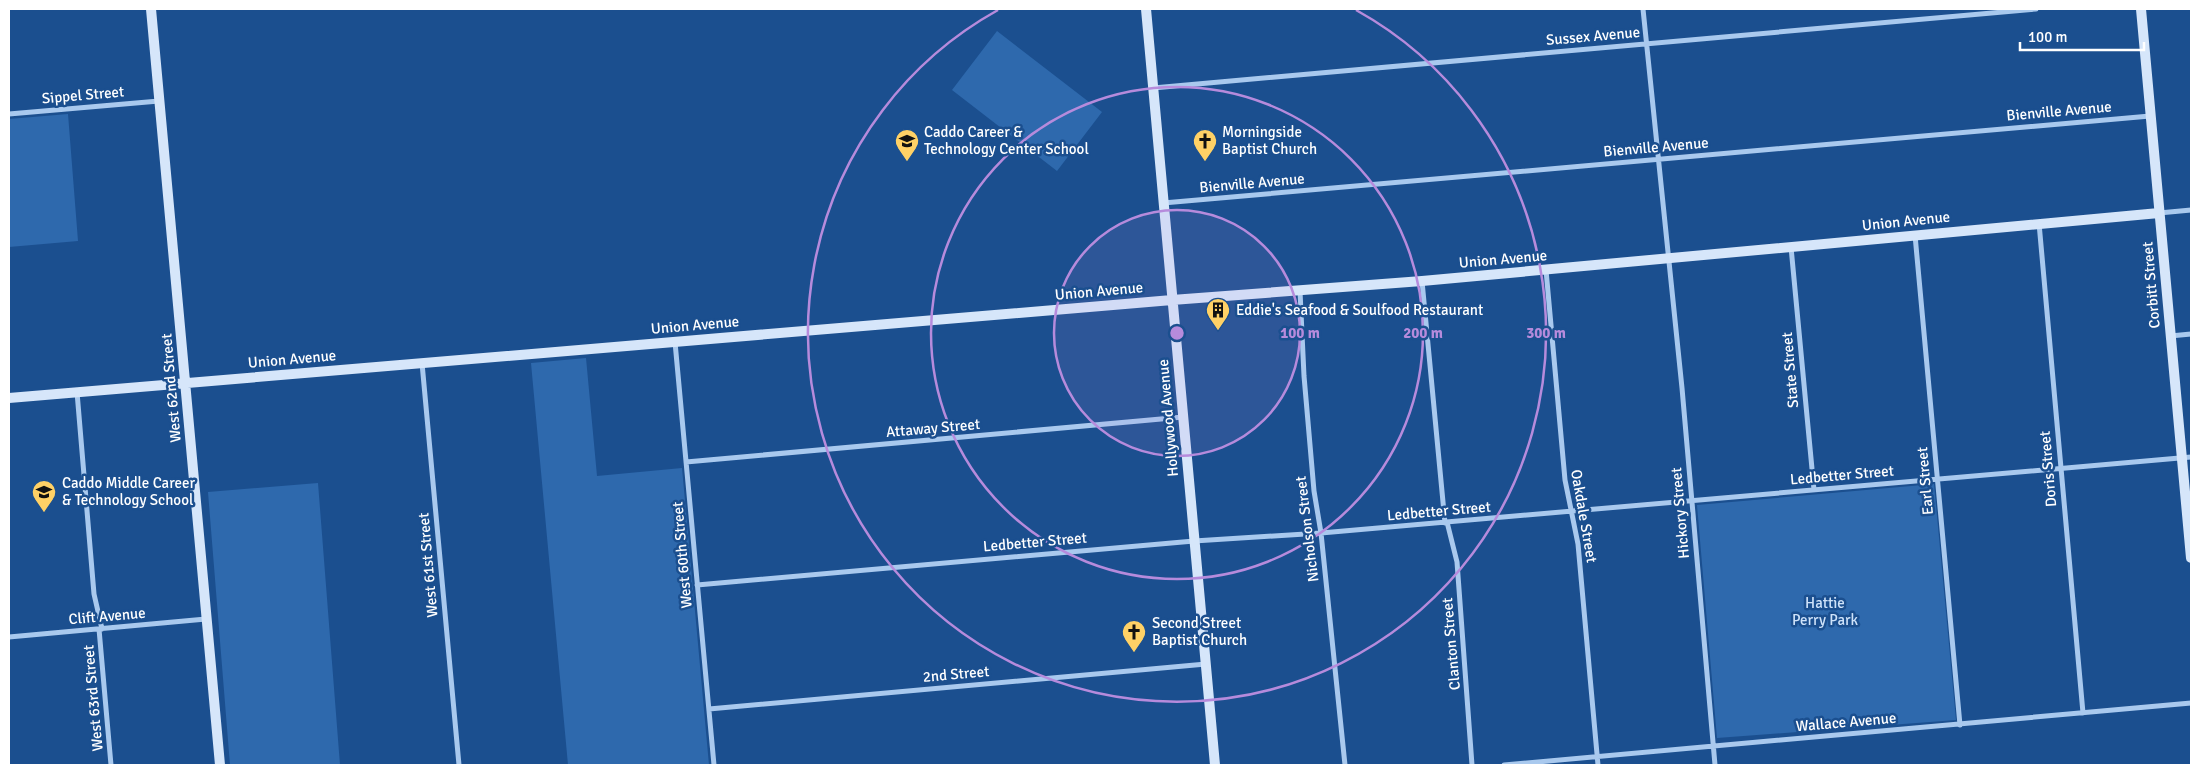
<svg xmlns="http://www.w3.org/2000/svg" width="2200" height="774" viewBox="0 0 2200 774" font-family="Signika,sans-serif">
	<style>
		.green { fill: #2e69ad }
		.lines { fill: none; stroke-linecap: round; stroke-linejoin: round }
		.street { stroke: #a9c9ee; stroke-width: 5 }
		.secondary { stroke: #d6e6fa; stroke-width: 10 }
		.ring { fill: none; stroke: #b68bdc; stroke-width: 2.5 }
		.labels { text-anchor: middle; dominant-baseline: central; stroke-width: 5; stroke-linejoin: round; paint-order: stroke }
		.street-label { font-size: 15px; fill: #fff; stroke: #1b4f8f }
		.poi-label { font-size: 15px; fill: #fff; stroke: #1b4f8f; text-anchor: start }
		.park-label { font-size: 15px; fill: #cfe3fa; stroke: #1b4f8f }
		.centre { fill: #b68bdc; stroke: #1b4f8f; stroke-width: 2.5 }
		.ring-label { font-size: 15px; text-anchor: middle; font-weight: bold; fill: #b68bdc; stroke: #1b4f8f; stroke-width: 5; stroke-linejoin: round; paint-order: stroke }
	</style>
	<rect width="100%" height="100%" fill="#1b4f8f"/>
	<path class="green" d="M997,31L1102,112L1057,171L952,90Z
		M68,114L78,241L9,247V119Z
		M586,358L597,476L682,468L709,765H568L531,363Z
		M318,483L340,765H230L208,492Z
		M1934,484L1956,720L1717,738L1697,505Z"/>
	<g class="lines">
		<path class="street" d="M1643,9L1682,388L1715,765
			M1153,88L2036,9
			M9,114L159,101
			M1163,203L2150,116
			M2159,213L2191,210
			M2039,223L2083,713
			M1915,235L1960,725
			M1791,247L1814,490
			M1546,270L1565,480L1578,544L1598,765
			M1422,281L1445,523
			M1300,291L1304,376L1314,491L1321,533L1345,765
			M2170,336L2191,334
			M675,342L714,765
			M422,363L459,765
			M77,392L94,594L102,629
			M686,462L1183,417
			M1447,522L1457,562L1472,765
			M697,585L1194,541L1321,533L2191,457
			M99,629L111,765
			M9,637L206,619
			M709,709L1206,664
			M1504,765L2191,703"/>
		<path class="secondary" d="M151,9L220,765
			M1146,9L1215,765
			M2141,9L2191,558
			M9,398L1172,300L1422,281L2159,213"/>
	</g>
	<circle cx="1177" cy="333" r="123" fill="#b68bdc" fill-opacity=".12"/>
	<g class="ring">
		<circle cx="1177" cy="333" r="123"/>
		<circle cx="1177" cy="333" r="246"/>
		<path d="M1356 10A369 369 0 1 1 998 10"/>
	</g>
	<defs>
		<g id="school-pin" transform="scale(1.25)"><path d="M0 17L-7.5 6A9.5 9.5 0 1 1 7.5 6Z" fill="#ffd166" stroke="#1b4f8f"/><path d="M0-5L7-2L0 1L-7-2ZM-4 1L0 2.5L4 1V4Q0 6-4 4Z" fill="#111"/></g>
		<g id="church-pin" transform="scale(1.25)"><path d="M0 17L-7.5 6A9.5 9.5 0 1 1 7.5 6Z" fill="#ffd166" stroke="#1b4f8f"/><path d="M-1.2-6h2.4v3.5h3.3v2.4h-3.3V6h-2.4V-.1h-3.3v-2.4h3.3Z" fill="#111"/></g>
		<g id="building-pin" transform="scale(1.25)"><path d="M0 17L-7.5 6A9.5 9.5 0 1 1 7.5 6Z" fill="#ffd166" stroke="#1b4f8f"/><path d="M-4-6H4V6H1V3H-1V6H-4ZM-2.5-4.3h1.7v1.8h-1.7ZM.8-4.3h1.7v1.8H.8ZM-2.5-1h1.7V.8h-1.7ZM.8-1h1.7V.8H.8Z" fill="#111"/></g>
	</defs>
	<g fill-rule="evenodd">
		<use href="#school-pin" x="907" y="141"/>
		<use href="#church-pin" x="1205" y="141"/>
		<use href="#building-pin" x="1218" y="310"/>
		<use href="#school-pin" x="44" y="492"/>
		<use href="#church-pin" x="1134" y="632"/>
	</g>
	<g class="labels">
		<g class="street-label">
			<text transform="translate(1593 36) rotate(-5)">Sussex Avenue</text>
			<text transform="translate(83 95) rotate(-5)">Sippel Street</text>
			<text transform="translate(2059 111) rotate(-5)">Bienville Avenue</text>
			<text transform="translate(1656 147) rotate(-5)">Bienville Avenue</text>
			<text transform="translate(1252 183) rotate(-5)">Bienville Avenue</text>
			<text transform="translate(1906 221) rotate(-6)">Union Avenue</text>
			<text transform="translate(1503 259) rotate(-5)">Union Avenue</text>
			<text transform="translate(2151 285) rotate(-95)">Corbitt Street</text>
			<text transform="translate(1099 291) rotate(-5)">Union Avenue</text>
			<text transform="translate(695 325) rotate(-5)">Union Avenue</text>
			<text transform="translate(292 359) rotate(-5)">Union Avenue</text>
			<text transform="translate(1790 370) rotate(-95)">State Street</text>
			<text transform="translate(171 388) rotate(-95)">West 62nd Street</text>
			<text transform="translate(1168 418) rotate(-95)">Hollywood Avenue</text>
			<text transform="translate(933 428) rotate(-5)">Attaway Street</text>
			<text transform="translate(2048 469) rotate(-95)">Doris Street</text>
			<text transform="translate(1842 475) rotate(-5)">Ledbetter Street</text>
			<text transform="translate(1925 481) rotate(-95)">Earl Street</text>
			<text transform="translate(1439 511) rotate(-5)">Ledbetter Street</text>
			<text transform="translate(1680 513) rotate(-95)">Hickory Street</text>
			<text transform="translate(1584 516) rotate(80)">Oakdale Street</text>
			<text transform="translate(1307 529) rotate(-97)">Nicholson Street</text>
			<text transform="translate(1035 542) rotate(-5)">Ledbetter Street</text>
			<text transform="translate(682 555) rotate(-95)">West 60th Street</text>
			<text transform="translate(428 565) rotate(-95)">West 61st Street</text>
			<text transform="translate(107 616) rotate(-5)">Clift Avenue</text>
			<text transform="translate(1451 644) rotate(-95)">Clanton Street</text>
			<text transform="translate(956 674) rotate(-5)">2nd Street</text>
			<text transform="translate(93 698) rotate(-95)">West 63rd Street</text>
			<text transform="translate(1846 722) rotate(-5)">Wallace Avenue</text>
		</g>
		<g class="poi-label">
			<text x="924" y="132">Caddo Career &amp;<tspan x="924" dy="17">Technology Center School</tspan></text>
			<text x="1222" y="132">Morningside<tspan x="1222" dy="17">Baptist Church</tspan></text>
			<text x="1236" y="310">Eddie's Seafood &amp; Soulfood Restaurant</text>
			<text x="62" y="483">Caddo Middle Career<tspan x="62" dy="17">&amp; Technology School</tspan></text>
			<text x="1152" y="623">Second Street<tspan x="1152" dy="17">Baptist Church</tspan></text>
		</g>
		<g class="park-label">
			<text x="1825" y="603">Hattie<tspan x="1825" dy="17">Perry Park</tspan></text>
		</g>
	</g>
	<circle cx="1177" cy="333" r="8" class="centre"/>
	<g class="ring-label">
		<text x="1300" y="338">100 m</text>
		<text x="1423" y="338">200 m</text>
		<text x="1546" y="338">300 m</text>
	</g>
	<rect width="2200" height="774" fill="none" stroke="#ffffff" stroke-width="20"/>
	<path d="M2020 42v8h124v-8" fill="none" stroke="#ffffff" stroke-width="2.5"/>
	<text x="2028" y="42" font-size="15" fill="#ffffff" stroke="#1b4f8f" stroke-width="4" paint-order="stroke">100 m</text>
</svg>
